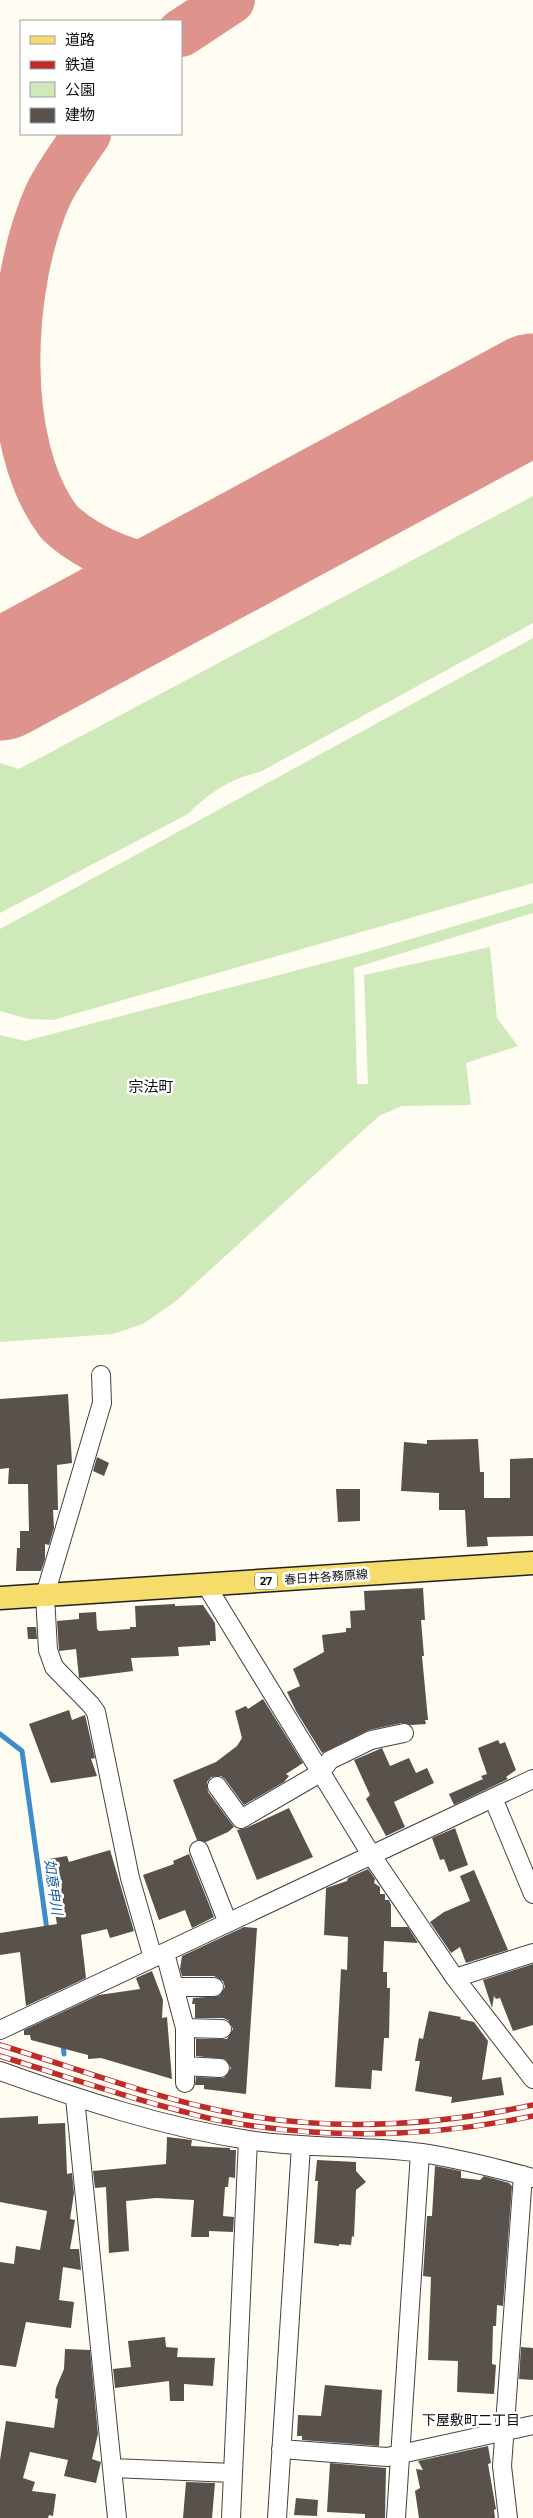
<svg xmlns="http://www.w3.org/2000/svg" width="533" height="2518" viewBox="0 0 533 2518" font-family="Bitter,'Noto Sans JP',serif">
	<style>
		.green { fill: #d0e9bb }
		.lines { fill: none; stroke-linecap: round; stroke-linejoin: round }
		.stream { stroke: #3f8bcc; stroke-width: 5 }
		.taxiway { stroke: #de948d; stroke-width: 48 }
		.runway { stroke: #de948d; stroke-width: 119 }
		.building { fill: #58514c }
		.minor-casing { stroke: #424242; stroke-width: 20 }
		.major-casing { stroke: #202020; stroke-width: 25 }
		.minor { stroke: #fff; stroke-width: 18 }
		.major { stroke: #f6dd6b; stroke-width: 22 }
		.rail-casing { stroke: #be2b28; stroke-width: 5.5 }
		.rail { stroke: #fff; stroke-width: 4; stroke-dasharray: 11; stroke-linecap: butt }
		.labels { text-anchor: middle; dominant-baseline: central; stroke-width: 5; stroke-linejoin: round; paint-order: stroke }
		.shield { fill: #fff; stroke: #575757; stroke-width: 1 }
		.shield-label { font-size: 11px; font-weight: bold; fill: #0f0f0f }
		.street-label { font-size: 12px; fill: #0f0f0f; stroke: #fff }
		.water-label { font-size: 14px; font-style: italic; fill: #195da0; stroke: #fff }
		.neighbourhood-label { font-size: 14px; fill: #0f0f0f; stroke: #fff }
		.quarter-label { font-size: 15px; fill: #0f0f0f; stroke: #fff }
	</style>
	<rect width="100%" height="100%" fill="#fffdf2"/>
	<path class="green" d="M533,496V623L260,772C231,778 208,793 188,814L0,913V763L19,769Z
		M533,638V883L53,1020L28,1019L0,1011V929Z
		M533,903V913L354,968L357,1084H368L364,975L490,947L497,1018L518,1046L466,1063L471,1105L402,1106L379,1116L176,1301L143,1324L113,1334L0,1342V1035L25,1041L363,953Z"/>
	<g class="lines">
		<path class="stream" d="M0,1734L22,1751L47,1930
			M63,2043L64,2054"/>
		<path class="taxiway" d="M181,33L231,0
			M87,134C74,153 58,174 48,195C8,285 0,445 59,522C93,555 144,569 190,577"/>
		<path class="runway" d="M0,681L533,393"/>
	</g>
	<path class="building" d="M68,1394L72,1463L57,1465L58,1510H53L54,1528L49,1545L45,1544V1559L41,1571H16L17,1548H20V1531H29L28,1484H8L9,1468L0,1469V1399Z
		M478,1439L480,1472H484V1498H510V1459L533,1458V1536L487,1537L488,1546L467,1547L465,1510H439V1493L401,1491L404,1442L427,1444V1440Z
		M97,1457L109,1463L104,1476L93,1471Z
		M336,1489H360V1521L338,1522Z
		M423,1588L425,1620H421L424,1656H422L428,1720H425L426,1724L411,1725L402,1723L369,1730L322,1753L296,1711L287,1692L300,1686L293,1669L324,1652L322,1635L346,1632V1628H351L350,1611L365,1610L364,1591Z
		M175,1604V1606L203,1605L215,1623L216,1641H210V1645L178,1647L179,1656L131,1658L133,1671L79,1678L76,1649L59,1651L57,1621L79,1619V1613L96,1612L97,1629L99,1631L130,1629V1627H136L135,1606Z
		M27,1627H36L37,1639H28Z
		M263,1699L303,1763L286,1774L289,1776L284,1782L244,1805L225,1779L221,1776L211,1777L207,1782L208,1792L234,1827L228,1832L206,1842L197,1840L173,1780L216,1762L237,1746L242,1738L235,1711L246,1706L248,1709Z
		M69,1710L72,1720L85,1715L95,1758L91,1759L97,1776L51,1783L29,1724Z
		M498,1740L500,1744L505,1742L516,1770L506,1777L508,1779L454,1805L449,1794L483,1779L481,1776L487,1774L478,1748Z
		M382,1748L390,1766L409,1758L416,1773L427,1768L434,1783L394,1802L405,1827L386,1836L366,1799L370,1795L354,1760Z
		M289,1808L313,1857L257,1880L237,1830L246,1828Z
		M455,1828L468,1865L449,1872L444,1859L440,1860L432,1838Z
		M110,1850L134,1931L110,1938L107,1929L81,1935L86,1978L26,2006L20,1952L0,1955V1933L57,1924L47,1868H50L49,1859L67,1856L69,1862Z
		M189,1854L214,1917L192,1928L185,1910L159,1920L143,1875L174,1864L173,1861Z
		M368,1869L375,1879L374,1883L380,1887V1894H385V1900H389L391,1905V1927H408L418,1943L384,1941L383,1972H387V1988H390L389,2038H384L382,2071L372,2070L371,2089L335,2087L341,1969L347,1970L348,1937L324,1935L326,1888L347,1881L348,1878Z
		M474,1870L508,1950L466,1963L460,1947L451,1953L430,1922L444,1912L470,1901L460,1876Z
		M244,1927L257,1928L246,2094L204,2089V2085H195L196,2077L224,2078L231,2068L225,2059L196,2056V2039H227L233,2029L228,2020L223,2018H195V2004H192L193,1998L219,1996L225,1987L223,1981L214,1976H182L180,1969L182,1956Z
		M533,1964V2025L513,2031L500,1998L496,1999L494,1996L492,2008L483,1980Z
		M152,1971L163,2000L162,2018L167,2017L172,2079L101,2058L88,2059V2055L31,2040L30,2035H24V2030L99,1995L140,1989L136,1978Z
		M429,2011L461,2017L460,2019L474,2022L488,2041L482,2080L501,2077L504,2095L451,2103L452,2097L415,2091L420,2061H415L419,2038L423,2039Z
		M38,2116V2124L65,2123L67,2174L72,2173L74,2193L70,2219L75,2220L70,2249H79L81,2270L63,2267L59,2300L74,2302L71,2328L26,2322L16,2367L0,2365V2262L14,2264L16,2246L40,2250L47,2211L0,2202V2118Z
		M167,2137L192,2140L191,2146L230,2148V2150H236L235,2178L229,2177L228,2187H225L223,2216L234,2217L233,2232L209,2231V2237H191L194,2200L156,2198L126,2201L129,2251L109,2253L106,2187L95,2188L93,2171L166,2164Z
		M317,2160L356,2162V2171L366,2182L356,2190L354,2237L352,2236L351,2245L339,2244V2246L314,2243L318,2181H315Z
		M435,2166L461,2171V2178L480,2180L484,2176L509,2183L512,2186L503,2306L497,2305L496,2326H493L492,2364L496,2365L494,2394L457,2392L458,2361L428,2360L431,2277L423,2276L427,2216H432Z
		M165,2337L166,2347L178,2348L177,2357L215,2358L213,2386L184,2384V2401H170L169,2381L115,2388L113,2369L131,2367L128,2341Z
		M521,2347L533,2348V2380L519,2379Z
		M65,2349L90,2350L98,2434L92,2459L101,2462L96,2483L64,2476L68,2460L30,2452L23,2478L35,2482L32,2491L56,2494L53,2516L49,2515L48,2518H0V2460L6,2421L54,2428L58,2399L55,2398L56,2388L64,2369Z
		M325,2385L382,2390L379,2446L302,2440V2436H297L298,2415L321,2416Z
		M488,2446L491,2463L488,2464L496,2509L494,2510L495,2518H419L415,2491L420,2488L416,2469L423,2470L418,2461Z
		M330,2463L386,2468L385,2518H365V2514L327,2512Z
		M186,2482L215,2483L212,2518H183Z
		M296,2498L318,2500L317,2516L294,2515Z"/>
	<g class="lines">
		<g class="minor-casing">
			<path id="minor" d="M101,1375L102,1403L45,1595L48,1650L54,1667L91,1705L96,1712L130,1878L153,1958
				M206,1585L372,1856L455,1978L533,2079
				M217,1786L241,1819L320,1773L330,1760L371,1740L404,1733
				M493,1798L533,1894
				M199,1850L228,1923
				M165,1953L185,2028V2083
				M455,1978L533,1953
				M174,1987H214
				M185,2028L222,2029
				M0,2030L533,1779
				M185,2066L220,2068
				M0,2071C81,2100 163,2127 248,2140C306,2149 365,2145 422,2153C460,2159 496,2168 533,2178
				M75,2098L117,2518
				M281,2449L387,2457L533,2425
				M112,2468L233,2473
				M231,2518L248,2140
				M277,2518L301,2146
				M396,2518L420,2153
				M508,2518L502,2466L523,2175"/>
		</g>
		<g class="major-casing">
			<path id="major" d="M0,1598L533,1563"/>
		</g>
		<use href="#minor" class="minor"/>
		<use href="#major" class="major"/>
		<g class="rail-casing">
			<path id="rail" d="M0,2045C72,2067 144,2094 217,2110C321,2132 430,2127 533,2105
				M0,2056C55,2073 110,2092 166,2107C183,2111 200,2117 217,2120C323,2140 428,2138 533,2116"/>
		</g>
		<use href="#rail" class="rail"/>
	</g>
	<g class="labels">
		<rect class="shield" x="255" y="1572.5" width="22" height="17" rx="4"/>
		<g class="shield-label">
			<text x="266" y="1581">27</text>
		</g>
		<g class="street-label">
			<text transform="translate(326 1577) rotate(-4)">春日井各務原線</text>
		</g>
		<g class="water-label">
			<text transform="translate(53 1887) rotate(82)">如意申川</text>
		</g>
		<g class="neighbourhood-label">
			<text x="471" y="2420">下屋敷町二丁目</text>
		</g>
		<g class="quarter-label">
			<text x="151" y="1087">宗法町</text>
		</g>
	</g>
	<rect x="20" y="20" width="162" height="115" fill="#ffffff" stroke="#9f9f9f"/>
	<rect x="30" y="36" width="25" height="8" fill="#f6dd6b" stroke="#9f9f9f"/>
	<text x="65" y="45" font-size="15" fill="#0f0f0f">道路</text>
	<rect x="30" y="61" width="25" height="8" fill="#be2b28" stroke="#9f9f9f"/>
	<text x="65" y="70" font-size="15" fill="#0f0f0f">鉄道</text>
	<rect x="30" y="82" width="25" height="15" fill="#d0e9bb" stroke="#9f9f9f"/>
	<text x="65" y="95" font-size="15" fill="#0f0f0f">公園</text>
	<rect x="30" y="108" width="25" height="15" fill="#58514c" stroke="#9f9f9f"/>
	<text x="65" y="120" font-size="15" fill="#0f0f0f">建物</text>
</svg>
